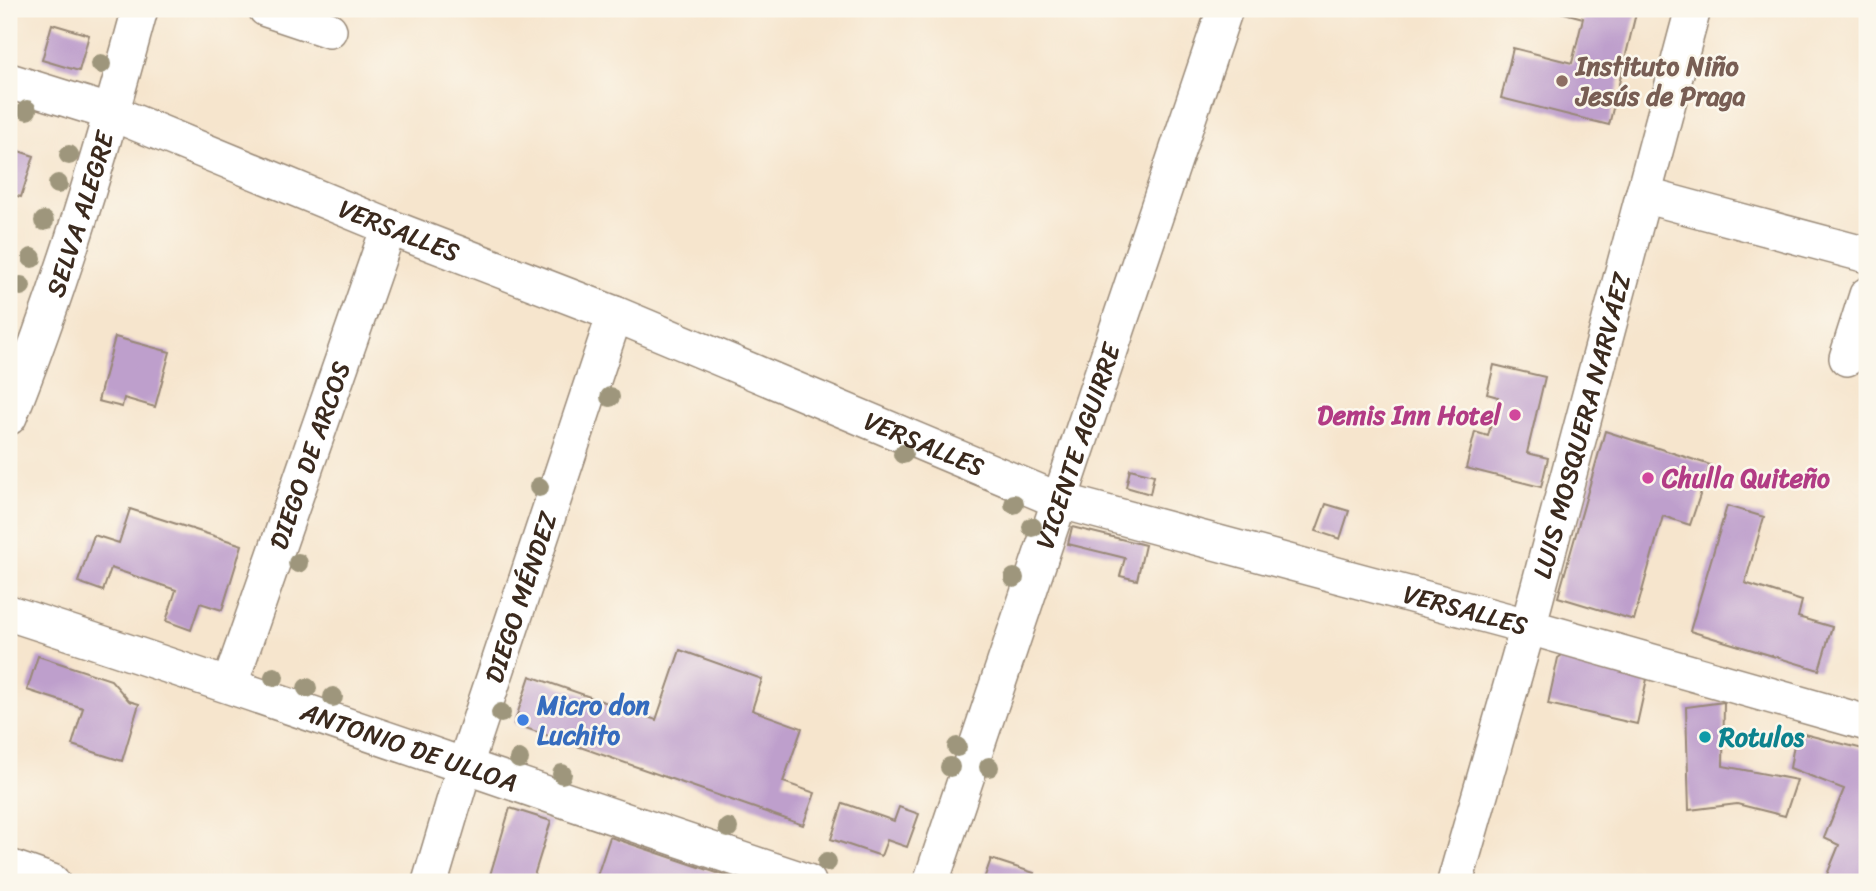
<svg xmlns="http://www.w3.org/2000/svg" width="1876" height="891" viewBox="0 0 1876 891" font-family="Sriracha,sans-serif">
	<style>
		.building { fill: #be9fcc }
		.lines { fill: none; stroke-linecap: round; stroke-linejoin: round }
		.minor-casing { stroke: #988876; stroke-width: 38 }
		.minor { stroke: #fff; stroke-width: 35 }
		.tree { fill: #9e967b }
		.education-dot { fill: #8d6e63; stroke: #fbf7ec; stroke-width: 2.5 }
		.hotel-dot { fill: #d1479c; stroke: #fbf7ec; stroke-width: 2.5 }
		.shop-dot { fill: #3f7fe0; stroke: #fbf7ec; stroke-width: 2.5 }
		.culture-dot { fill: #0f9aa8; stroke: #fbf7ec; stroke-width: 2.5 }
		.labels { text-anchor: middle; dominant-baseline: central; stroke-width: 5; stroke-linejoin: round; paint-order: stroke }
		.education-label { font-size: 26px; font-weight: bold; fill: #785e54; stroke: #fbf7ec; text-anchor: start }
		.street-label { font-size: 26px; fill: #3b2a1e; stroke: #fbf7ec }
		.hotel-label { font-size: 26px; font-weight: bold; fill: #b23c85; stroke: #fbf7ec; text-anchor: end }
		.shop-label { font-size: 26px; font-weight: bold; fill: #366cbe; stroke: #fbf7ec; text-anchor: start }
		.culture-label { font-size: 26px; font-weight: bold; fill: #0d838f; stroke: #fbf7ec; text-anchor: start }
	</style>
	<rect width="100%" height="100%" fill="#fbf7ec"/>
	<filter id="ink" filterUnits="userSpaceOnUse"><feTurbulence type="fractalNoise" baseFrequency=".0143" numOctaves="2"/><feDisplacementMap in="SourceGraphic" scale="14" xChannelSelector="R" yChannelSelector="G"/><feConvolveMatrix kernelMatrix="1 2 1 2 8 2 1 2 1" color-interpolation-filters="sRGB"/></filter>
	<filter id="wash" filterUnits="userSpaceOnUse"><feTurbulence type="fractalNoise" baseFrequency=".00686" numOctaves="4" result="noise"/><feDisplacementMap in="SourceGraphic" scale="28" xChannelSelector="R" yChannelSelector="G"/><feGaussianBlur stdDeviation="1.57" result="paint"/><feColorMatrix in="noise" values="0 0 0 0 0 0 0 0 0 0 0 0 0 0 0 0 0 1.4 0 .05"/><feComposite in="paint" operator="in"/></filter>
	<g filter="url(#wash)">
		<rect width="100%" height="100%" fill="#f6e5cd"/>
		<g id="blocks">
			<path class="building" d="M1549,9H1637L1609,125L1501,98L1513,48L1572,63L1583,18Z
				M52,24L89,35L79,71L42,60Z
				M9,148L34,156L21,197L9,194Z
				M115,337L170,352L155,407L124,398L122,407L98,401Z
				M1494,365L1545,377L1527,453L1548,458L1541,487L1466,468L1475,432L1488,436L1498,397L1487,394Z
				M1605,431L1710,465L1690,525L1663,516L1634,620L1558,597Z
				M1130,469L1154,475L1150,494L1126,487Z
				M1326,504L1349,511L1340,539L1316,531Z
				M1727,506L1764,517L1745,583L1802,601L1798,617L1832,627L1819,670L1690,631Z
				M130,509L242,545L222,610L200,603L191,630L166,621L176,590L111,568L103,591L78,582L94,535L119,543Z
				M1072,527L1145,545L1137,580L1120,576L1125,558L1068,544Z
				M1573,647L1647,679L1637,724L1548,704L1558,658Z
				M680,650L762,679L752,710L802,728L783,782L815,793L803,825L514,724L530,676L656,720Z
				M38,656L111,680L129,701L139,704L122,761L72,745L83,708L27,690Z
				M1724,702L1723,766L1797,780L1785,816L1737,804L1689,810L1686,707Z
				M1796,732L1867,750V882H1824L1839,845L1824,838L1844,789L1790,768Z
				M843,803L894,821L899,807L919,814L907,847L887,840L881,856L831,839Z
				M510,808L551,821L532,882H488Z
				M610,837L744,882H595Z
				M991,859L1034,873L1031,882H983Z"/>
		</g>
	</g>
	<g filter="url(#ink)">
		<use href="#blocks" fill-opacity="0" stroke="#988876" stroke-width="2"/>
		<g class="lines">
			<g class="minor-casing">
				<g id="minor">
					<path d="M266,9L329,30"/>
					<path id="s1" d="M9,81L112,113L389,227L615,314L1058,500L1508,621L1867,723"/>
					<path d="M1643,195L1867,255"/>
					<path d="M1847,358L1867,295"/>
					<path id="s2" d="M9,417C62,285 103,146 140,9"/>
					<path id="s3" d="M9,613C276,699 541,794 808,882"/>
					<path id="s4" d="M230,684L389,227"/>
					<path d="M9,867L52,882"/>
					<path id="s5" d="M430,882L464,768L615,314"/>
					<path id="s6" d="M931,882L1225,9"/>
					<path id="s7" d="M1455,882L1528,627L1693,9"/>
				</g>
			</g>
			<use href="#minor" class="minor"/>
		</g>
		<g class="tree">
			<circle cx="101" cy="64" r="10"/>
			<circle cx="27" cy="110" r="10"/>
			<circle cx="69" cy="155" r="10"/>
			<circle cx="58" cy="184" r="10"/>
			<circle cx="44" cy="221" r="10"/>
			<circle cx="32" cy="258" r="10"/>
			<circle cx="21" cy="286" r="10"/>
			<circle cx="610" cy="397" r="10"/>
			<circle cx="903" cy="454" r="10"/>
			<circle cx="539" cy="487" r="10"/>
			<circle cx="1014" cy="504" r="10"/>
			<circle cx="1032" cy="527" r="10"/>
			<circle cx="298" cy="563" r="10"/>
			<circle cx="1014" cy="578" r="10"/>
			<circle cx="274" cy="677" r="10"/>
			<circle cx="307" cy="688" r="10"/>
			<circle cx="333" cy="697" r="10"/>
			<circle cx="501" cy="713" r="10"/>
			<circle cx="957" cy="747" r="10"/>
			<circle cx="519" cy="759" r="10"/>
			<circle cx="950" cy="767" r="10"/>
			<circle cx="989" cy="767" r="10"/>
			<circle cx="562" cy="774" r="10"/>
			<circle cx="728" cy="828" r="10"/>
			<circle cx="827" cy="862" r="10"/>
		</g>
	</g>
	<circle class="education-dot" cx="1562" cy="81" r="7"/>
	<g class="hotel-dot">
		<circle cx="1515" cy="415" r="7"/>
		<circle cx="1648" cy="478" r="7"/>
	</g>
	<circle class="shop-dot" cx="523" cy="720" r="7"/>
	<circle class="culture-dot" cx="1705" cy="737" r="7"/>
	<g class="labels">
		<g class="education-label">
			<text x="1576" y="66">Instituto Niño<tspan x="1576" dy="30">Jesús de Praga</tspan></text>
		</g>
		<g class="street-label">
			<text stroke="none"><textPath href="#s2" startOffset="215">SELVA ALEGRE</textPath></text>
			<text stroke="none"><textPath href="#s1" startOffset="418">VERSALLES</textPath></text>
			<text stroke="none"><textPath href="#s7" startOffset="474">LUIS MOSQUERA NARVÁEZ</textPath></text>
			<text stroke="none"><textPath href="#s1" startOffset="985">VERSALLES</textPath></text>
			<text stroke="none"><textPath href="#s6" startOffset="460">VICENTE AGUIRRE</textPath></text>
			<text stroke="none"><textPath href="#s4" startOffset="242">DIEGO DE ARCOS</textPath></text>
			<text stroke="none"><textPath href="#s5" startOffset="299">DIEGO MÉNDEZ</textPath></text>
			<text stroke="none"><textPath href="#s1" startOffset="1552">VERSALLES</textPath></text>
			<text stroke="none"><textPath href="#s3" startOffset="422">ANTONIO DE ULLOA</textPath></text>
		</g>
		<g class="hotel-label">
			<text x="1501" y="415">Demis Inn Hotel</text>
			<text x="1662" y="478" text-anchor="start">Chulla Quiteño</text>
		</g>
		<g class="shop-label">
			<text x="537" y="705">Micro don<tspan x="537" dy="30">Luchito</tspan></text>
		</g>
		<g class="culture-label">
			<text x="1719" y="737">Rotulos</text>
		</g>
	</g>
	<rect width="1876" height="891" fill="none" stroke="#fbf7ec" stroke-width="35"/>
</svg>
